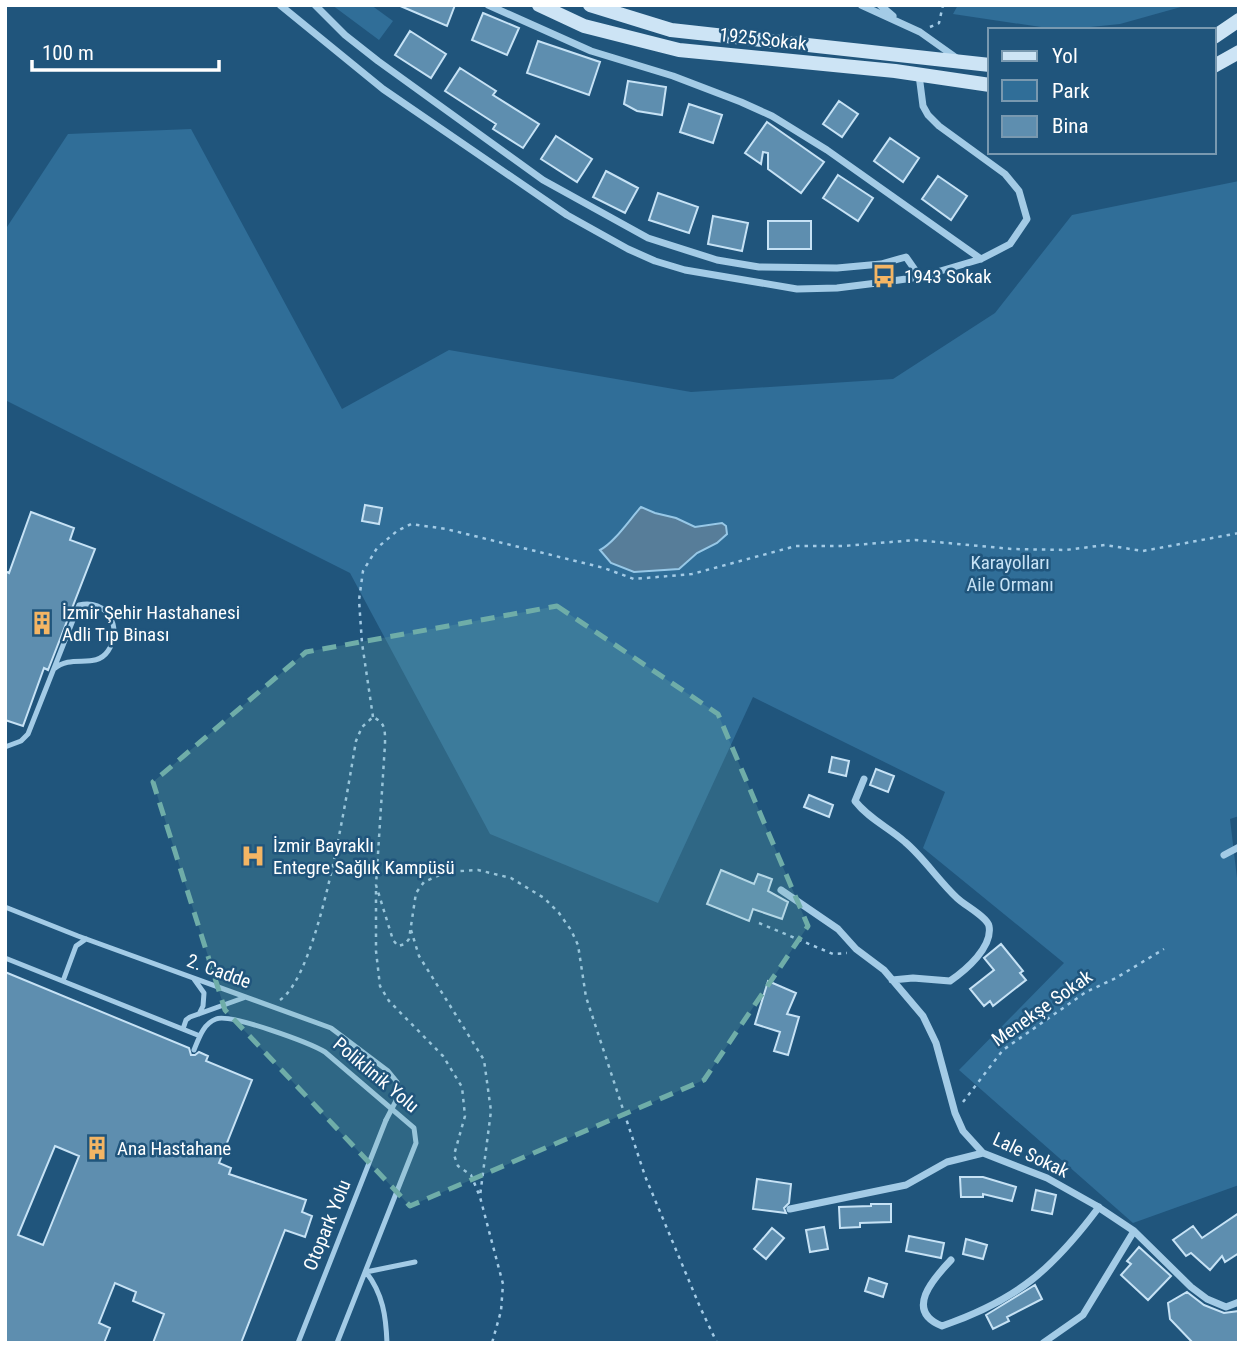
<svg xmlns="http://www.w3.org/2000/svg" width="1244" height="1348" viewBox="0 0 1244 1348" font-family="'Roboto Condensed',sans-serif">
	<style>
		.green { fill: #306e98 }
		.water { fill: #577d99; stroke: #97c8e7; stroke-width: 2 }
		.building { fill: #5e8eaf; stroke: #c6e2f5; stroke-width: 2; fill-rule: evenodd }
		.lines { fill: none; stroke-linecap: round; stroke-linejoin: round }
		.path { stroke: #a3cbe6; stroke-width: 2.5; stroke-dasharray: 3.5 5; stroke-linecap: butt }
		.service { stroke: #a3cbe6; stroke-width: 5 }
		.minor { stroke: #a3cbe6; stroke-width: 7 }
		.secondary { stroke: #cde4f5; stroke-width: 14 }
		.service-bridge { stroke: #a3cbe6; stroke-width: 5 }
		.marked { fill: #6fada8; fill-opacity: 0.2; stroke: #6fada8; stroke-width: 5; stroke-dasharray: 14 9; stroke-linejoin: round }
		.labels { text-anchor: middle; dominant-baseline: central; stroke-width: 5; stroke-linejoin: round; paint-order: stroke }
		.street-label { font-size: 19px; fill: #fff; stroke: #20557c }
		.poi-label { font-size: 19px; fill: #fff; stroke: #20557c; text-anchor: start }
		.park-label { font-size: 19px; fill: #c6e2f5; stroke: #20557c }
	</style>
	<rect width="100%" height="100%" fill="#20557c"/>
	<path class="green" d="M332,5H371L393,21L379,40Z
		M958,5H1188L1120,24L1061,30L953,14Z
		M191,129L342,409L449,350L691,392L893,379L995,313L1072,215L1239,181V816L1230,819L1239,895V1185L1133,1223L959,1070L1064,963L923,848L945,792L753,697L658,903L490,834L350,573L5,400V230L68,134Z"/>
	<path class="water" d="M641,507L655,513L676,518L695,527L722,523L726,526L727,534L717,543L697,553L679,569L634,572L611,563L600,550C614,543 630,519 641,507Z"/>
	<path class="building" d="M398,5H455L447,26Z
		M483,13L519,28L507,55L472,40Z
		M410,31L446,54L431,78L395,55Z
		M538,41L600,62L589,95L527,73Z
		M460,68L496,91L493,95L539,124L523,148L493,129L496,124L445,91Z
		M628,81L666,87L662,115L637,111L624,104Z
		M839,101L858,114L842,137L823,124Z
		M689,104L722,115L713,143L680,132Z
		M767,122L824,162L801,193L768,169V153L763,152L761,164L745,153Z
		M556,136L592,159L577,182L541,159Z
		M890,138L919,158L903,182L874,161Z
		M606,171L638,188L625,213L593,197Z
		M838,175L873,198L858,221L823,198Z
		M938,176L967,196L951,220L922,199Z
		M658,193L698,207L689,233L649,220Z
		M713,216L748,223L742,251L708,244Z
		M768,221H811V249H768Z
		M365,505L382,508L379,524L362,521Z
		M31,512L74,528L70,540L95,549L48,670L44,668L23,726L5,720V571L9,573Z
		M832,757L849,761L846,776L829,772Z
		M876,769L894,776L888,792L870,785Z
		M809,795L833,805L829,817L804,807Z
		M721,870L754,884L758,874L772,879L768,891L788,902L782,919L753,909L749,921L707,904Z
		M1001,944L1023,971L1020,973L1026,980L993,1006L990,1001L984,1006L970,989L994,970L984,958Z
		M5,972L189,1048L191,1055H195L199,1052L208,1056L206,1061L252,1080L219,1163L231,1168L229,1174L306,1200L302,1212L312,1216L305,1237L285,1230L241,1343H153L164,1314L133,1301L136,1292L115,1283L99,1323L110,1328L104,1343H5ZM55,1146L79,1156L43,1245L18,1235Z
		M768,981L796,993L787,1014L799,1017L788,1055L774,1051L780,1032L755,1024Z
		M960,1177H983L1016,1187L1012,1201L983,1194V1197H961Z
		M757,1179L791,1184L789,1203L784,1208L786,1213L753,1209Z
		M1036,1190L1056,1195L1052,1214L1032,1210Z
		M871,1204H891V1222L860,1223V1227L840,1228L839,1207L871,1206Z
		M1239,1213V1253L1225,1262L1222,1256L1210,1270L1191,1253L1186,1256L1173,1240L1193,1226L1202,1238Z
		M824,1227L828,1249L810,1252L806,1230Z
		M772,1228L784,1238L766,1259L754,1249Z
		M909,1236L944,1243L941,1258L906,1251Z
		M966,1239L987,1245L983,1259L963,1254Z
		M1139,1247L1171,1276L1148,1300L1121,1275L1131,1264L1127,1261Z
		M869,1278L887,1284L883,1297L865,1291Z
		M1035,1285L1042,1299L1007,1317L1009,1321L993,1329L986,1315Z
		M1187,1292L1204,1305L1224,1313L1239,1311V1343H1193L1170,1319L1168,1303Z"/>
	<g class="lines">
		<path class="path" d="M930,27L939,23L943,5
			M373,717L362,643L359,600L363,571L377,548L397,531L411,524L446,529L604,568L634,579L692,574L796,546H843L915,540L1012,549L1066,550L1105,545L1143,551L1239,533
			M376,891V951L380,986L389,1001L443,1056L462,1087L465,1116L454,1155L458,1166L471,1175L480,1197L503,1284L501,1311L492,1343
			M759,923L833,954L847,953
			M411,930L419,956L484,1060L491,1111L480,1196
			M280,1000C320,973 347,792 356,741L362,727L373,717C386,723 385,731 385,744L376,885L393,940L398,946L405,944L409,939L416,893L424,882L446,872L478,870L511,878L544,898L559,913L571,930L578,945L586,997L645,1176L700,1307L717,1343
			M963,1102L1003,1050L1086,992L1116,978L1164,949"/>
		<path class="service" d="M5,747L21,741L28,734L79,605C106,598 124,627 108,651C95,670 72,653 54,669
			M5,907L78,936L331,1028L388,1071L397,1082L399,1095
			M5,958L200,1036
			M194,979L204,993L203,1006L199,1014
			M63,981L76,946L86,939
			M183,1029L186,1020L190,1017L246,997
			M194,1050C199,1038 203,1024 216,1019C230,1013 310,1043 325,1052L414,1128L416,1143L337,1343
			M298,1343L386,1120
			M387,1343C386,1316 383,1294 366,1272L415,1262"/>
		<path class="minor" d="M280,5L383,89L567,215L628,249L655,261L685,270L797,289L837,288L885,282L920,277L981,259L1010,244L1027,219L1019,191L1005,174L939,126L928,115L923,106L919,75
			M315,5L345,35L378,61L543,180L648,238L717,260L759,267L837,268L881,264L906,257L920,277
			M488,5L591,51L673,76L741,102L772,116L827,150L981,259
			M861,5L920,32L958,59
			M880,5L893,16
			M864,779L855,801C869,819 888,827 905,842C924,858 938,880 957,898C964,905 987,917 989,926C993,947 966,970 950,981L913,978L892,980
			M1224,855L1239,847
			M781,890L838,929L856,949L884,970L923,1016L936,1043L955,1113L963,1131L983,1153L1047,1178L1095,1205L1134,1231L1191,1287L1207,1299L1226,1307L1239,1302
			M790,1209L906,1185L947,1162L983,1153
			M951,1260C933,1279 904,1311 942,1326C1017,1300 1052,1270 1099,1207
			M1043,1343L1083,1315L1134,1231"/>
		<path class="secondary" d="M539,5L584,26L679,50L895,71L990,85
			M590,5L671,30L990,65
			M1214,37L1239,20
			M1214,66L1239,52"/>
		<path class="service-bridge" d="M386,1120L399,1095"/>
	</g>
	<path class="marked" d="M557,606L718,714L808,926L704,1080L410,1206L225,1010L153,782L306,652Z"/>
	<defs>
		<g id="bus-bare" transform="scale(1.89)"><path d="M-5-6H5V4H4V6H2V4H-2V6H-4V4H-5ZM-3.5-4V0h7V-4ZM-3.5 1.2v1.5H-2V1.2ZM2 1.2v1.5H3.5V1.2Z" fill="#f3b564" stroke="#20557c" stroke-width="2.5" paint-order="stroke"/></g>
		<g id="building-bare" transform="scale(1.89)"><path d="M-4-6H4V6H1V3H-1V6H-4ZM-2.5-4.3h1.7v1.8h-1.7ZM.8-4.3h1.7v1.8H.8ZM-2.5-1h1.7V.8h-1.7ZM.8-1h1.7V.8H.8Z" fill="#f3b564" stroke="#20557c" stroke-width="2.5" paint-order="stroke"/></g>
		<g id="hospital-bare" transform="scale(1.89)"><path d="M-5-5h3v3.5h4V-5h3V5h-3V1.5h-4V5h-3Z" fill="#f3b564" stroke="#20557c" stroke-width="2.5" paint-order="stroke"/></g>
	</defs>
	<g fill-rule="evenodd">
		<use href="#bus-bare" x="884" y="276"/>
		<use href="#building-bare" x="42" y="623"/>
		<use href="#hospital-bare" x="253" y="856"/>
		<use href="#building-bare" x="97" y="1148"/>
	</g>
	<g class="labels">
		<g class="street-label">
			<text transform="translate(763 39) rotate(6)">1925 Sokak</text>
			<text transform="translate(219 971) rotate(20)">2. Cadde</text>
			<text transform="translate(1042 1008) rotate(-35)">Menekşe Sokak</text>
			<text transform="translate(376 1075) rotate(40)">Poliklinik Yolu</text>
			<text transform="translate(1031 1155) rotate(25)">Lale Sokak</text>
			<text transform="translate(327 1225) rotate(-68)">Otopark Yolu</text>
		</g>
		<g class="poi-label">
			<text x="904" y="276">1943 Sokak</text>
			<text x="62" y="612">İzmir Şehir Hastahanesi<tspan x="62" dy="22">Adli Tıp Binası</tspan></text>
			<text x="273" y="845">İzmir Bayraklı<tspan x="273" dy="22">Entegre Sağlık Kampüsü</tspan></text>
			<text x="117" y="1148">Ana Hastahane</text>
		</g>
		<g class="park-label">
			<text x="1010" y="562">Karayolları<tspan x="1010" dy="22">Aile Ormanı</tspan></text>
		</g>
	</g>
	<rect width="1244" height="1348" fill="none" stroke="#ffffff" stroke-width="14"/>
	<rect x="988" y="28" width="228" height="126" fill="#20557c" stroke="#7999b0" stroke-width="2"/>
	<rect x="1002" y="51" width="35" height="10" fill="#cde4f5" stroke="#7999b0" stroke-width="2"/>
	<text x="1052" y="63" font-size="21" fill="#ffffff">Yol</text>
	<rect x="1002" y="80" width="35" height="21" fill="#306e98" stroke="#7999b0" stroke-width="2"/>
	<text x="1052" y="98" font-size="21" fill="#ffffff">Park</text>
	<rect x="1002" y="116" width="35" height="21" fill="#5e8eaf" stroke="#7999b0" stroke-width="2"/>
	<text x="1052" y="133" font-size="21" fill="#ffffff">Bina</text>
	<path d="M32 60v10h187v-10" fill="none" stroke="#ffffff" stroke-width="3.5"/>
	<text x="42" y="60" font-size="21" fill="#ffffff" stroke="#20557c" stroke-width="5" paint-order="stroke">100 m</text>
</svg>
